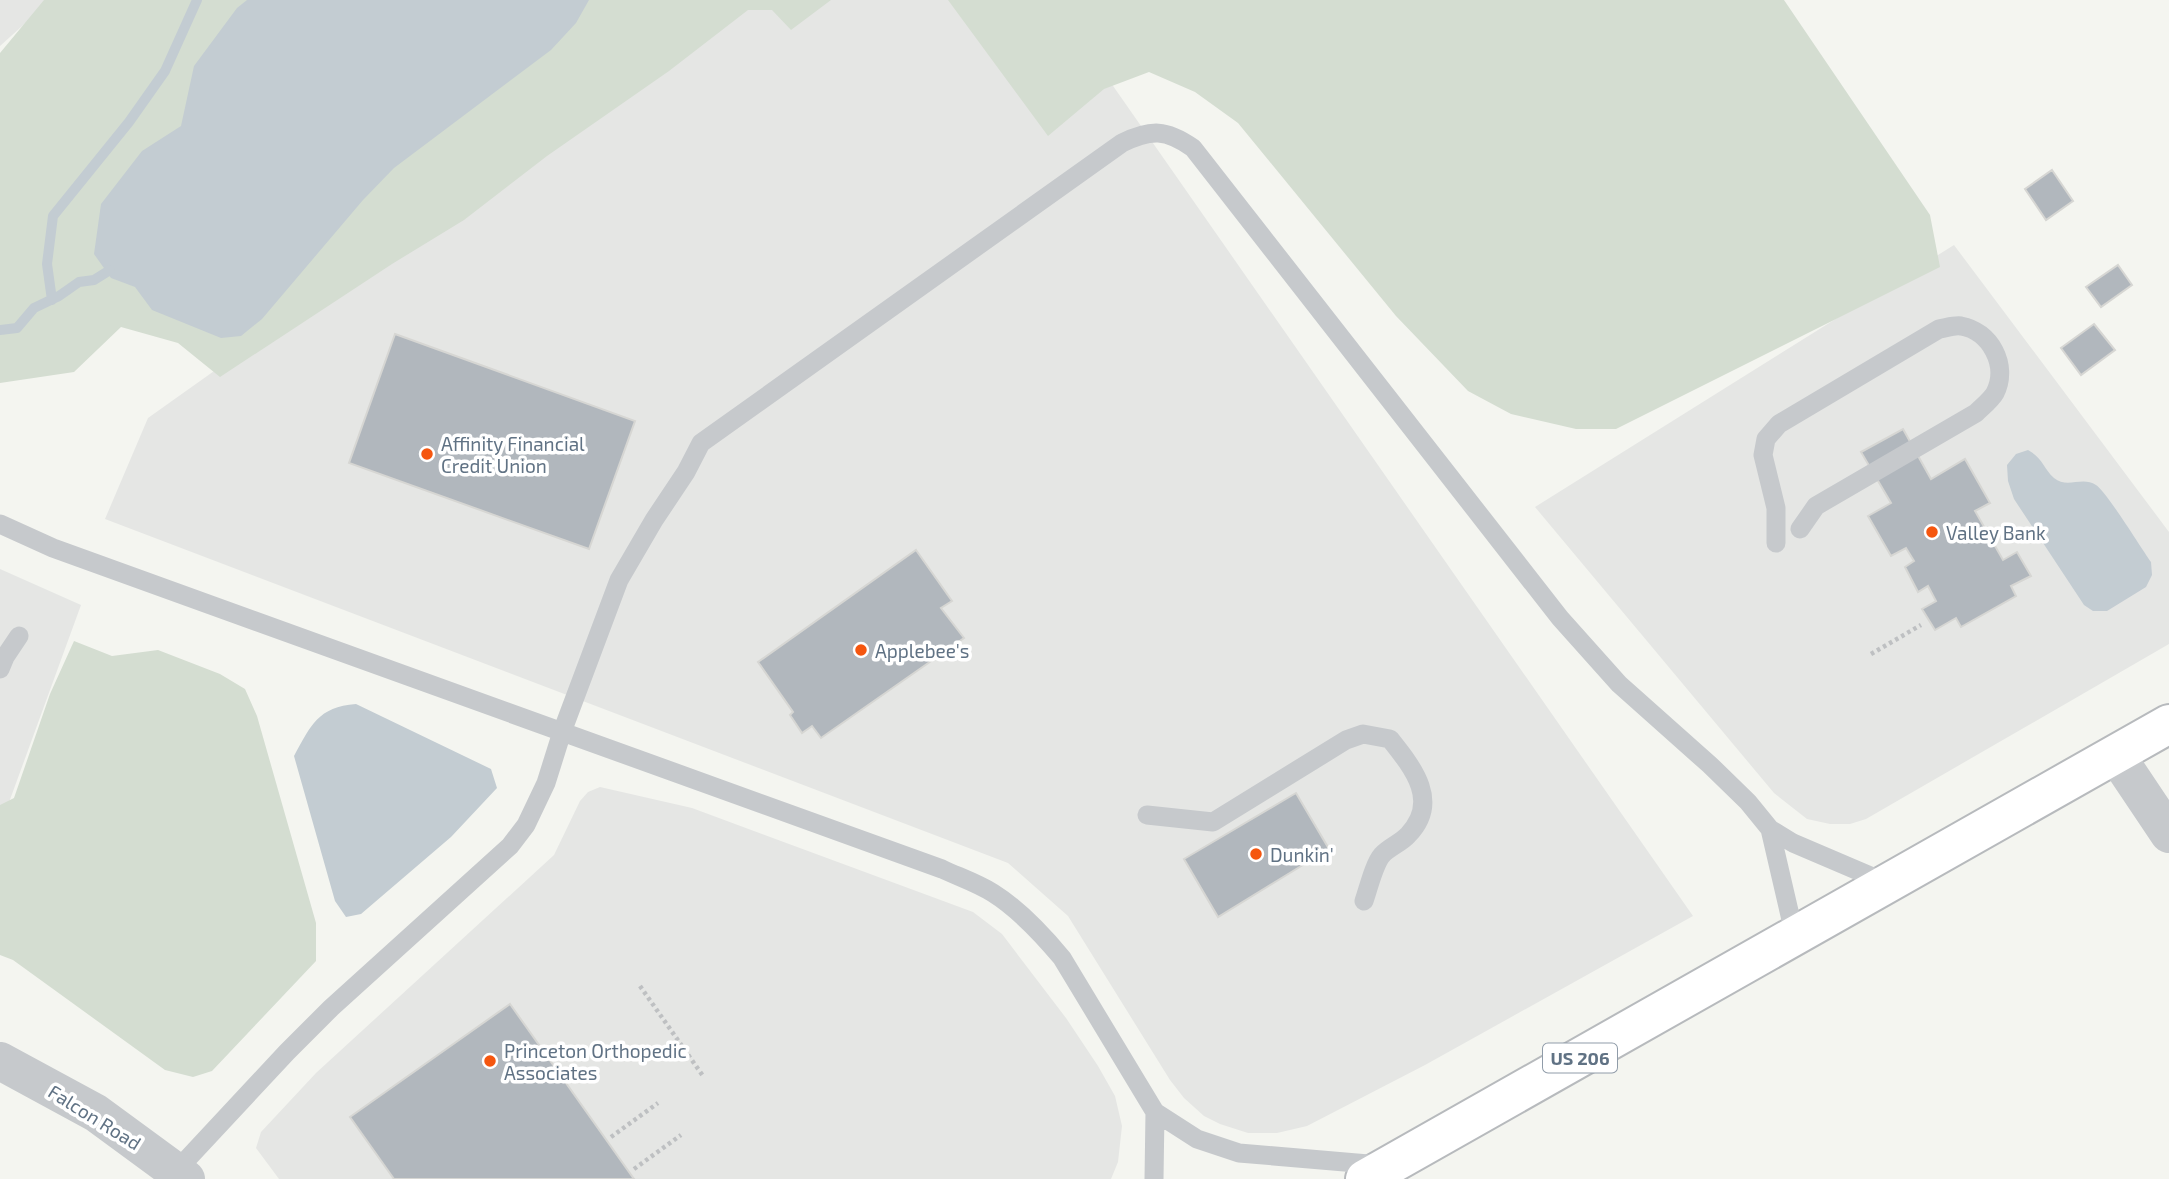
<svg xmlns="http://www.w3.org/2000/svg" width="2169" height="1179" viewBox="0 0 2169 1179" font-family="'Exo 2',sans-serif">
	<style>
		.built { fill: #e5e6e4 }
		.green { fill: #d4ddd1 }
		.water { fill: #c3ccd2 }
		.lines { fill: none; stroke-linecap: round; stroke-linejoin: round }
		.stream { stroke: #c3ccd2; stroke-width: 10 }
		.building { fill: #b1b7bd; stroke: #d6d6d3; stroke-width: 2 }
		.trunk-casing { stroke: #b7babd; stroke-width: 42 }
		.path { stroke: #bec0c2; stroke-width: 4.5; stroke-dasharray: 3.5 3.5; stroke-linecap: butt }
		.service { stroke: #c6c9cc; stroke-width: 19 }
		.tertiary { stroke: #c6c9cc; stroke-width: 38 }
		.trunk { stroke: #fff; stroke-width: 38 }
		.poi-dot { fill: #f5560f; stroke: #fff; stroke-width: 2.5 }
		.labels { text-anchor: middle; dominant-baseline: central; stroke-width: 7; stroke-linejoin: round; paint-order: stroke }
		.shield { fill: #fff; stroke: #909ca9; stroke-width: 2 }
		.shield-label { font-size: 18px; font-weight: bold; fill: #607284 }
		.poi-label { font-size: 19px; fill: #607284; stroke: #fff; text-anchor: start }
		.street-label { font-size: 19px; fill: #607284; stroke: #fff }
	</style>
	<rect width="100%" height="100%" fill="#f4f5f0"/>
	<path class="built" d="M0,0H51L0,46Z
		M737,0H1053L1693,916L1425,1065L1307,1126L1277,1133H1248L1220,1124L1204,1116L1184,1098L1170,1080L1068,916L1008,863L105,519L148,418Z
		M1954,245L2169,532V644L1866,819L1850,824H1830L1807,819L1774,793L1535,507Z
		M0,569L81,605L0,827Z
		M600,787L692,808L973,912L1002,934L1066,1018L1098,1066L1115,1096L1122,1126L1118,1162L1111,1179H279L256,1148L261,1132L316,1073L554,855L580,801L588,792Z"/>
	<path class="green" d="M44,0H831L791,30L772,10H748L669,71L547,156L464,220L392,264L220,377L178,343L121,327L74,372L0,383V53Z
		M948,0H1784L1930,215L1940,267L1616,429H1576L1511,414L1468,391L1396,316L1238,123L1195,92L1149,72L1104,89L1048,136Z
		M74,641L112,656L158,650L220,674L245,689L257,716L316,923V961L212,1071L193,1077L165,1070L13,960L0,955V805L14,798L50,694Z"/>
	<path class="water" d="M247,0H589L576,23L551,50L394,168L363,200L262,319L241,336L221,338L152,310L135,287L111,278L94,254L101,204L142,151L181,126L194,66L237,8Z
		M2028,450C2043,458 2043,468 2054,478C2067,489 2082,476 2096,485C2106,491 2141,548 2151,562L2152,575L2146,587L2107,611H2093L2084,605L2014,499L2008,481L2007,465L2016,454Z
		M356,704L491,769L497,788L451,837L361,914L346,917L335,901L294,756C311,725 318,707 356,704Z"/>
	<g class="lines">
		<path class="stream" d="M52,300L47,264L53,216L129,122L165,71L197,0
			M0,330L17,328L34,308L59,296L79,282L94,280L110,270"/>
	</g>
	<path class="building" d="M2052,170L2073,201L2046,220L2025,189Z
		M2118,265L2132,285L2101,307L2086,287Z
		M2094,324L2115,350L2081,375L2061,348Z
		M395,334L635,421L589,549L349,463Z
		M1903,429L1931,479L1965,459L1990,503L1975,511L2003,560L2017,552L2031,576L2011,586L2016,596L1961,627L1956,618L1935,630L1922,609L1936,601L1928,586L1918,592L1905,567L1914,561L1906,548L1891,556L1868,516L1891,503L1861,452Z
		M916,550L952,601L941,608L964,638L821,738L812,726L802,733L790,715L793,712L758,662Z
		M1296,793L1329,849L1218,917L1184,859Z
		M510,1004L634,1179H394L350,1117Z"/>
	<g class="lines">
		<g class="trunk-casing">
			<path id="trunk" d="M1365,1179L2169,724"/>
		</g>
		<path class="path" d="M1871,654L1921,625
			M640,986L703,1076
			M611,1137L658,1103
			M634,1169L681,1135"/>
		<path class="service" d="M0,524L53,548L942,869C959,877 977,883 993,893C1020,910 1042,934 1062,958L1155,1112L1197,1139L1239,1153L1380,1165
			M1776,543V508L1763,455L1766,439L1779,424L1939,329C1946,328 1954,325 1961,326C1990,331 2009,365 1995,393C1991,400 1982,407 1976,413L1816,506L1800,529
			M0,669L5,657L19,636
			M1147,815L1213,822L1346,740L1363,734L1390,739C1414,769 1440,802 1408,835C1401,843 1389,847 1382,855C1374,864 1368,890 1364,901
			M1770,829L1795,937
			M177,1170L287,1052L331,1008L510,846L526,825L546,783L562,732L619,580L654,520L686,472L701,443L1122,143C1151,129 1166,129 1193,148L1560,618L1619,684L1710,765L1748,802L1770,829L1793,843L1889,884
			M1154,1179L1155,1112"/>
		<path class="tertiary" d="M2116,755L2169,834
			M0,1061L96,1113L186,1179"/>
		<use href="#trunk" class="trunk"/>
	</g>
	<g class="poi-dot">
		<circle cx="427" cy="454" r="7"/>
		<circle cx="1932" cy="532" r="7"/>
		<circle cx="861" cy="650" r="7"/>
		<circle cx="1256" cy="854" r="7"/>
		<circle cx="490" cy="1061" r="7"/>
	</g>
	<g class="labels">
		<rect class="shield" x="1543" y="1043.5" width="74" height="29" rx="5"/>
		<g class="shield-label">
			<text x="1580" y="1058">US 206</text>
		</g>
		<g class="poi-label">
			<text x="441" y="443">Affinity Financial<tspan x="441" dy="22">Credit Union</tspan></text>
			<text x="1946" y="532">Valley Bank</text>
			<text x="875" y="650">Applebee's</text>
			<text x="1270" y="854">Dunkin'</text>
			<text x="504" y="1050">Princeton Orthopedic<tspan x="504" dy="22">Associates</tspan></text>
		</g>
		<g class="street-label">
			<text transform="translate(95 1117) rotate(32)">Falcon Road</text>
		</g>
	</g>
</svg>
